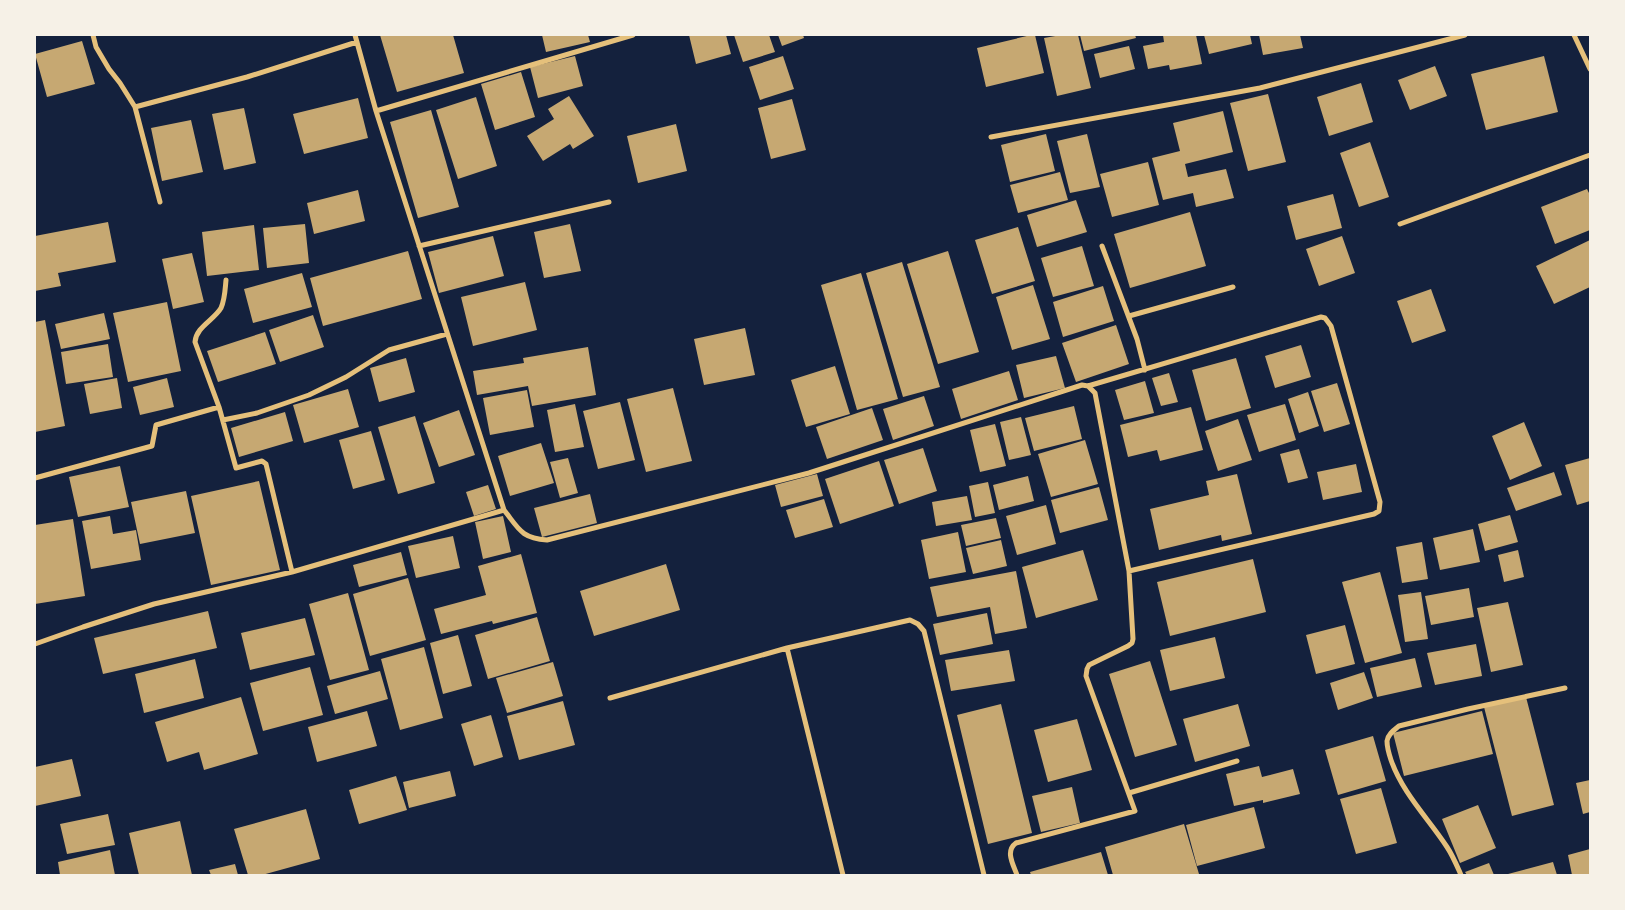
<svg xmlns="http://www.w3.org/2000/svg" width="1625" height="910" viewBox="0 0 1625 910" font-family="Jost,sans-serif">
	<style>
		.building { fill: #c6a872 }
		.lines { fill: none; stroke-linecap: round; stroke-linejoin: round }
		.minor { stroke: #e5c07b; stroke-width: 5 }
	</style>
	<rect width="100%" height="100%" fill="#14213d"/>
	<path class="building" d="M380,35H453L464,73L397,92Z
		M542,35H588L590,42L546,52Z
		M689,35H726L731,54L696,64Z
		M734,35H769L775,52L743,62Z
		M778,35H803L804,38L782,46Z
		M1031,35H1035L1044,73L986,87L977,48Z
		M1061,35H1078L1091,88L1057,96L1044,38Z
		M1080,35H1135L1136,38L1084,51Z
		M1163,35H1196L1202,64L1170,70L1169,65L1148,69L1143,46L1164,42Z
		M1204,35H1250L1252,44L1209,54Z
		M1259,35H1300L1303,48L1263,55Z
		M82,41L95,84L47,97L35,54Z
		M1129,46L1135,69L1100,78L1094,54Z
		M575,56L583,86L538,98L530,67Z
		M783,56L794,89L760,100L749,67Z
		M1544,56L1558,112L1486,130L1471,74Z
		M1435,66L1447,96L1410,110L1398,80Z
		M521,72L535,117L495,130L481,84Z
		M1361,83L1373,122L1329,136L1317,97Z
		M1268,94L1286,162L1248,171L1230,103Z
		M569,96L594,136L573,149L570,144L543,161L527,136L554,119L548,109Z
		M476,97L497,166L458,179L436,110Z
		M358,98L368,138L304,154L293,114Z
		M792,99L806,150L771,159L758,108Z
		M244,108L256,163L224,170L212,114Z
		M431,110L459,207L418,218L390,122Z
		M1223,111L1233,152L1185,164L1188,177L1226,169L1234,198L1196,207L1193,193L1163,200L1152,158L1180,151L1173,123Z
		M191,120L203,172L162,181L151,128Z
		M676,124L687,171L638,183L627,136Z
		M1046,134L1055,171L1010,182L1001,145Z
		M1087,134L1100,187L1070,193L1057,141Z
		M1370,142L1389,197L1359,207L1340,153Z
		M1148,162L1159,205L1112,217L1100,174Z
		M1060,172L1068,200L1018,213L1010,185Z
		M1587,189L1590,195V230L1555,244L1541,207Z
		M358,190L365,221L314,234L307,203Z
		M1333,194L1342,228L1296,240L1287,206Z
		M1076,200L1087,232L1037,247L1027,215Z
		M1190,212L1206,266L1130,288L1114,234Z
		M108,222L116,262L58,273L61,286L35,291V236Z
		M305,224L309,263L267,268L263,228Z
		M570,224L581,271L544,278L534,232Z
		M254,225L259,270L207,276L202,232Z
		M1018,227L1035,281L992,294L975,240Z
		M493,236L504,276L439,293L428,252Z
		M1342,236L1355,273L1319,286L1306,249Z
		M1590,240V287L1554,304L1536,266Z
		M1082,246L1094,286L1053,297L1041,258Z
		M408,251L422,299L323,326L310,278Z
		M948,251L979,352L938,364L907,264Z
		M192,253L204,302L173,309L162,259Z
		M902,262L940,387L903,397L866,273Z
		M302,273L312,307L253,323L244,289Z
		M861,273L898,399L857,410L821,285Z
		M525,282L537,330L473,346L461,297Z
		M1033,285L1050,339L1012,350L996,297Z
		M1103,286L1114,321L1063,337L1053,302Z
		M1431,289L1446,331L1412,343L1397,301Z
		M167,302L181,371L128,382L113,313Z
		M104,313L110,339L61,349L55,324Z
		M313,315L324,347L280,362L269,330Z
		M45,320L65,426L35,432V322Z
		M1116,325L1129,364L1076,382L1062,343Z
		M745,328L755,375L704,385L694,339Z
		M265,332L276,364L218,382L207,351Z
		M108,344L113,377L66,384L61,352Z
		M1301,345L1311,377L1275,388L1265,356Z
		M588,347L596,395L532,406L528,386L477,395L473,371L524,363L523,358Z
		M1056,356L1065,388L1024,398L1016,365Z
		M406,358L415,392L379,402L370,368Z
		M1236,358L1251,408L1206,421L1192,370Z
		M835,366L850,414L806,427L791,380Z
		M1009,371L1018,400L961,419L952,389Z
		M1169,373L1178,402L1161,406L1152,378Z
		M117,378L122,408L90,414L84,384Z
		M167,378L174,407L140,415L133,387Z
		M1145,381L1154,413L1124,420L1115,390Z
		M1337,383L1350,424L1324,432L1311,391Z
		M673,388L692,461L646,472L627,399Z
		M348,389L359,427L304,443L293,405Z
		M527,390L534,427L490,435L483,398Z
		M1308,392L1319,426L1299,433L1288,399Z
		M924,396L934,426L893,440L883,409Z
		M620,402L635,460L598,469L583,411Z
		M575,404L584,447L555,452L547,410Z
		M1285,404L1296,440L1259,452L1247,415Z
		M1074,406L1082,439L1034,451L1025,418Z
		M1191,407L1203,450L1160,461L1157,450L1128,457L1120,425Z
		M872,408L883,440L827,459L816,427Z
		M459,410L475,455L439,467L423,423Z
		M285,412L293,441L239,457L231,428Z
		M415,416L435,483L398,494L378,427Z
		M1021,417L1031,455L1009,460L1000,422Z
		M1238,419L1252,460L1218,471L1205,431Z
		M1524,422L1542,466L1510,480L1492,436Z
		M995,424L1006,466L980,472L970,430Z
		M371,431L385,480L353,489L339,440Z
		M1085,440L1098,484L1051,497L1038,454Z
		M541,443L554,483L510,496L498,456Z
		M923,448L937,491L899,504L884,460Z
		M1299,449L1308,478L1288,483L1280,454Z
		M568,458L578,493L560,498L550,462Z
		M1590,458V501L1577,505L1565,465Z
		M879,461L894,506L840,524L825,479Z
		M1356,464L1362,492L1323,500L1317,472Z
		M120,466L129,507L78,517L69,477Z
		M1554,472L1562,495L1516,511L1507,488Z
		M817,474L823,496L781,507L775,485Z
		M1237,474L1252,534L1222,541L1221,535L1159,550L1150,509L1209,495L1206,481Z
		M1028,476L1034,501L999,510L993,485Z
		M259,481L280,570L211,585L191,496Z
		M988,482L995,513L975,517L969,486Z
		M488,485L496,509L474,516L466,492Z
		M1099,487L1108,520L1060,533L1051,500Z
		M186,491L195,533L140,544L131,502Z
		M590,494L597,523L542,537L534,508Z
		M967,496L972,520L936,526L932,502Z
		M824,499L833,527L795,538L786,510Z
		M1046,505L1056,544L1017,555L1006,516Z
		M1510,515L1518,542L1485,551L1478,524Z
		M110,516L113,534L136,530L141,560L91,569L82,521Z
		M503,516L511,552L483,559L475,522Z
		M996,518L1001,538L966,546L961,525Z
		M73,519L85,596L35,604V525Z
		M1473,529L1480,562L1440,570L1433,538Z
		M958,532L966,572L929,579L921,540Z
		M453,536L460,568L416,578L408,546Z
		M1001,540L1007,566L973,574L966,548Z
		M1422,542L1428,579L1402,583L1396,547Z
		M1083,550L1098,600L1036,618L1022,567Z
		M1518,550L1524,577L1504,582L1498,555Z
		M401,552L407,575L359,587L353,565Z
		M521,554L537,613L493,624L492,621L441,634L434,609L486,595L478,566Z
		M1253,559L1266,612L1170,636L1157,582Z
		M666,564L680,610L594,636L580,591Z
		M1016,571L1027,628L995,634L990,607L937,617L930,587Z
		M1380,572L1402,653L1365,663L1342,582Z
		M408,578L426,640L370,656L353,594Z
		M1469,588L1474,617L1431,625L1425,596Z
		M1421,592L1428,639L1405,642L1398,595Z
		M348,593L369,670L330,680L309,604Z
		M1508,602L1523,665L1491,672L1477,608Z
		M208,611L217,648L103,674L94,638Z
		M987,613L993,644L940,655L933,624Z
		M537,617L550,661L488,679L475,635Z
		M305,618L315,655L250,670L241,633Z
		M1345,625L1355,664L1316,674L1306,635Z
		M458,635L472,686L443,694L430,643Z
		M1215,637L1225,678L1170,691L1160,650Z
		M1476,644L1482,676L1435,685L1427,653Z
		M424,647L443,718L400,730L381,659Z
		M1009,650L1015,681L951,691L945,660Z
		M1415,658L1422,687L1377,697L1370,668Z
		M195,659L204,698L144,713L135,674Z
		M1150,661L1177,745L1135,757L1109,674Z
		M553,662L563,696L507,713L496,678Z
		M310,667L323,715L263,731L250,683Z
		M380,671L388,699L335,714L327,686Z
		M1364,672L1373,698L1338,710L1330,683Z
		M241,697L258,754L204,770L199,752L167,762L155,722Z
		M1526,697L1554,805L1512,816L1484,707Z
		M563,701L575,745L519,760L507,716Z
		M1001,704L1032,833L988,844L957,715Z
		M1238,704L1250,746L1195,762L1183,719Z
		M367,711L377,746L317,762L308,727Z
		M1482,711L1493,754L1404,776L1393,733Z
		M491,715L503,757L474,766L461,724Z
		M1077,719L1092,770L1048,782L1034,730Z
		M1373,736L1386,781L1338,795L1325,750Z
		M72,759L81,796L35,806V767Z
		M1259,766L1262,777L1293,769L1300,794L1263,803V800L1234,806L1226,774Z
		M450,771L456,796L409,808L403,782Z
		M396,776L407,810L359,824L349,790Z
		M1590,780V812L1583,814L1576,783Z
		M1072,787L1080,823L1041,832L1032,796Z
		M1381,788L1397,843L1356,854L1340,799Z
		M1478,805L1496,848L1460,863L1442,819Z
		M1254,807L1265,848L1197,866L1186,825Z
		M306,809L320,859L262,875H248L234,829Z
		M108,814L115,845L67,854L60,824Z
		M180,821L192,875H139L129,833Z
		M1184,824L1199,874L1113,875L1105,847Z
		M1590,849V875H1572L1568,855Z
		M110,850L115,875H60L58,862Z
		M1101,852L1108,875H1031L1030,872Z
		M1553,862L1557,875H1509L1508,874Z
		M1489,863L1494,875H1467L1465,872Z
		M235,864L238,875H211L209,870Z"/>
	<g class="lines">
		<path class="minor" d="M93,35L96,47L109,69L120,83L135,107L160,202
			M355,35L376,111L504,510C519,529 521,538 547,540L809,473L1082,385L1088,386L1321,317L1325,318L1331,326L1380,502L1379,511L1374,514L1129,571
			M1574,35L1590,69
			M135,107L247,77L357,42
			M376,111L633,35
			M991,137L1260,88L1465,35
			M1400,224L1590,155
			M419,246L609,202
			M1102,246L1137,339L1145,370
			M226,280C225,290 225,299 221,308C214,320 196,327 195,342L219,407L236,468L262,461L266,464L292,572
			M1129,316L1233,287
			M223,420L257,413L309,395L346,377L389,350L447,334
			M35,478L152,446L156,425L219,407
			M35,644L83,627L154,604L292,572L504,510
			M787,648L843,875
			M610,698L787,648L910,620L918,624L924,631L984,875
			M1129,793L1237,761
			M1017,875C1013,864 1005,851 1016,843L1135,811L1086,676L1087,669L1089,665L1128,646L1132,643L1133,639L1129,571L1095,393L1088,386
			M1461,875C1457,866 1453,856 1447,847C1428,818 1403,794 1391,760C1389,754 1387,748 1387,741C1388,734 1394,730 1399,726L1468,709L1565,688"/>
	</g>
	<rect width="1625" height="910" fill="none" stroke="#f6f1e7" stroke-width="72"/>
</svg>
